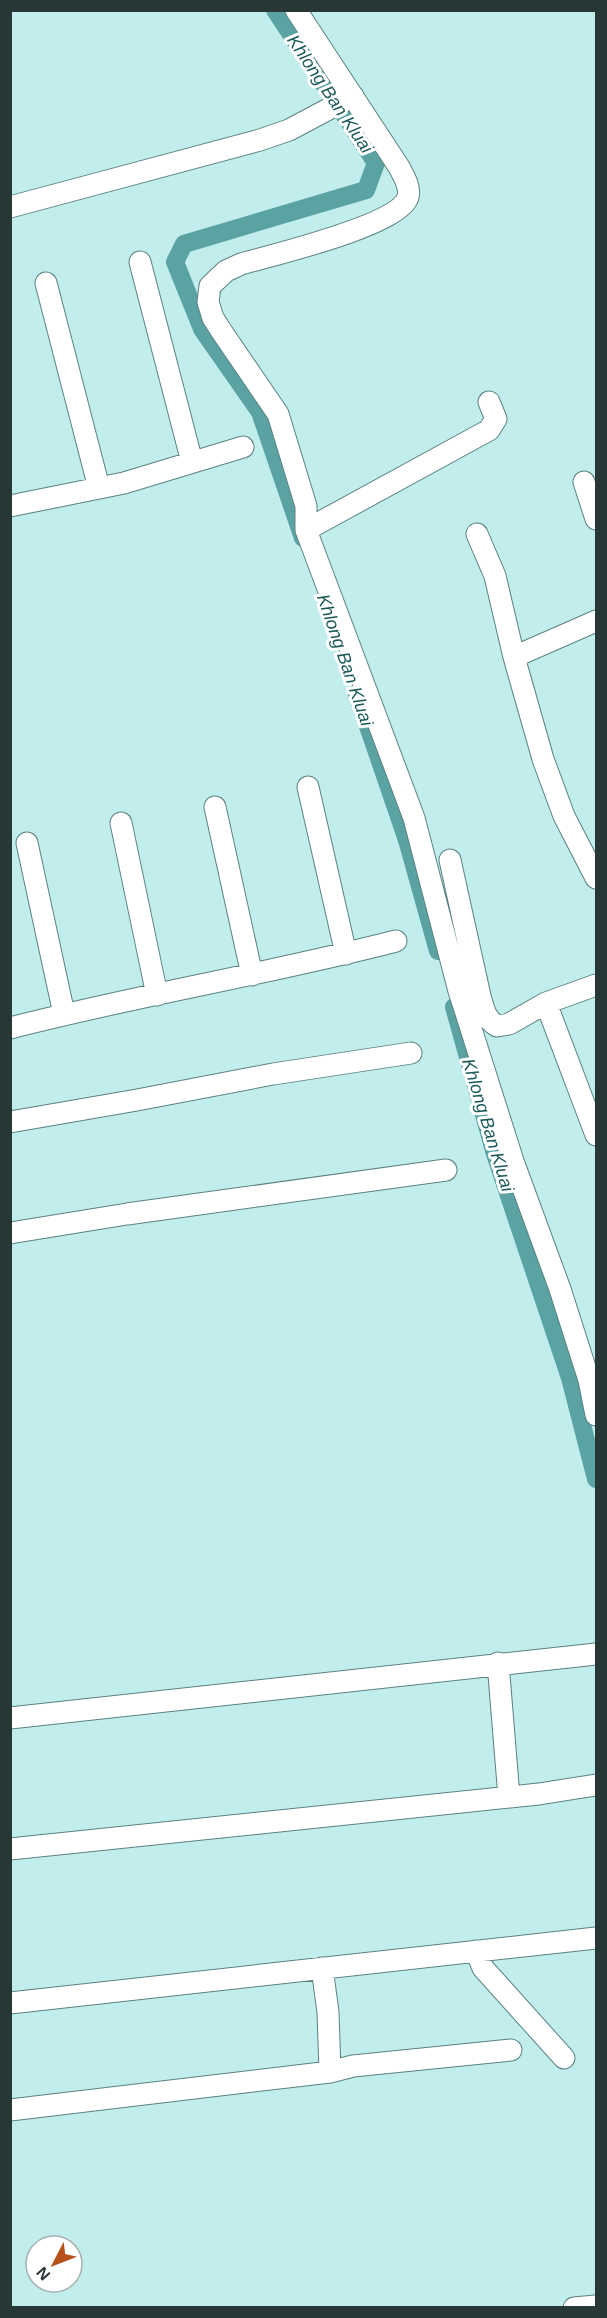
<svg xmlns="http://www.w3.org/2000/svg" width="607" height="2318" viewBox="0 0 607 2318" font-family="Arial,sans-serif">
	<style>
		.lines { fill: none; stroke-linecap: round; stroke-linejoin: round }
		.canal { stroke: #5ba3a3; stroke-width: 18 }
		.minor-casing { stroke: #5a8282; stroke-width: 23 }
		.minor { stroke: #fff; stroke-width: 21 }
		.labels { text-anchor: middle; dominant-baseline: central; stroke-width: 6; stroke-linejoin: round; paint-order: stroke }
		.water-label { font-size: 18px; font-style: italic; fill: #1c5959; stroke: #fff }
	</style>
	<rect width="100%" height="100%" fill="#c2eded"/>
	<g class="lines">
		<path class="canal" d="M275,10L376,163L366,190L184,244L175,262L202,329L260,412L303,538
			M357,694L407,840L438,951
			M454,1007L495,1154L570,1378L596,1479"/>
		<g class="minor-casing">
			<path id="minor" d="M296,10L399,167C403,175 411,187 408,197C398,226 272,255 241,264L226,271L210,286L208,302L213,318L222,332L278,414L306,506V530L414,818L459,991L513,1161L560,1289L589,1380L596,1415
				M10,207L260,140L289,130L353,96
				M140,262L192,462
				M46,283L99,488
				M584,482L596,519
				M10,506L124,483L243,447
				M306,530L489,430L496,419L489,402
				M477,534L495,576L514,657L543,759L564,816L596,878
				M514,657L596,621
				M308,787L346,954
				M215,807L252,975
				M121,823L157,995
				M27,843L64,1014
				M450,860L480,996C484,1009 485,1019 497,1026L509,1024L546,1003L596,985
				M546,1003L596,1135
				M10,1028C138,995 268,974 396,941
				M10,1122L137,1100L273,1074L411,1053
				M10,1233L127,1214L446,1170
				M498,1663L509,1797
				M10,1718L596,1654
				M10,1849L539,1794L596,1785
				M476,1951L483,1968L564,2058
				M322,1968L328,2012L330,2072L353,2066L511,2050
				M10,2003L596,1938
				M10,2110L330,2072
				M574,2308L596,2306"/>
		</g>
		<use href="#minor" class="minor"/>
	</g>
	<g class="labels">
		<g class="water-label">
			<text transform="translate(330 94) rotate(56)">Khlong Ban Kluai</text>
			<text transform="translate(345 660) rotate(71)">Khlong Ban Kluai</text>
			<text transform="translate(488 1125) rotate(73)">Khlong Ban Kluai</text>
		</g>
	</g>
	<rect width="607" height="2318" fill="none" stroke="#263736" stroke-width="24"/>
	<g transform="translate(54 2264) rotate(228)"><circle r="28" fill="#ffffff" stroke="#a8afaf" stroke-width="1.5"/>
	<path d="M0-4.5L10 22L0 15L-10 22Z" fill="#b6521c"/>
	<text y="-9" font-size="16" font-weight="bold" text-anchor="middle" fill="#263736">N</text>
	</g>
</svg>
